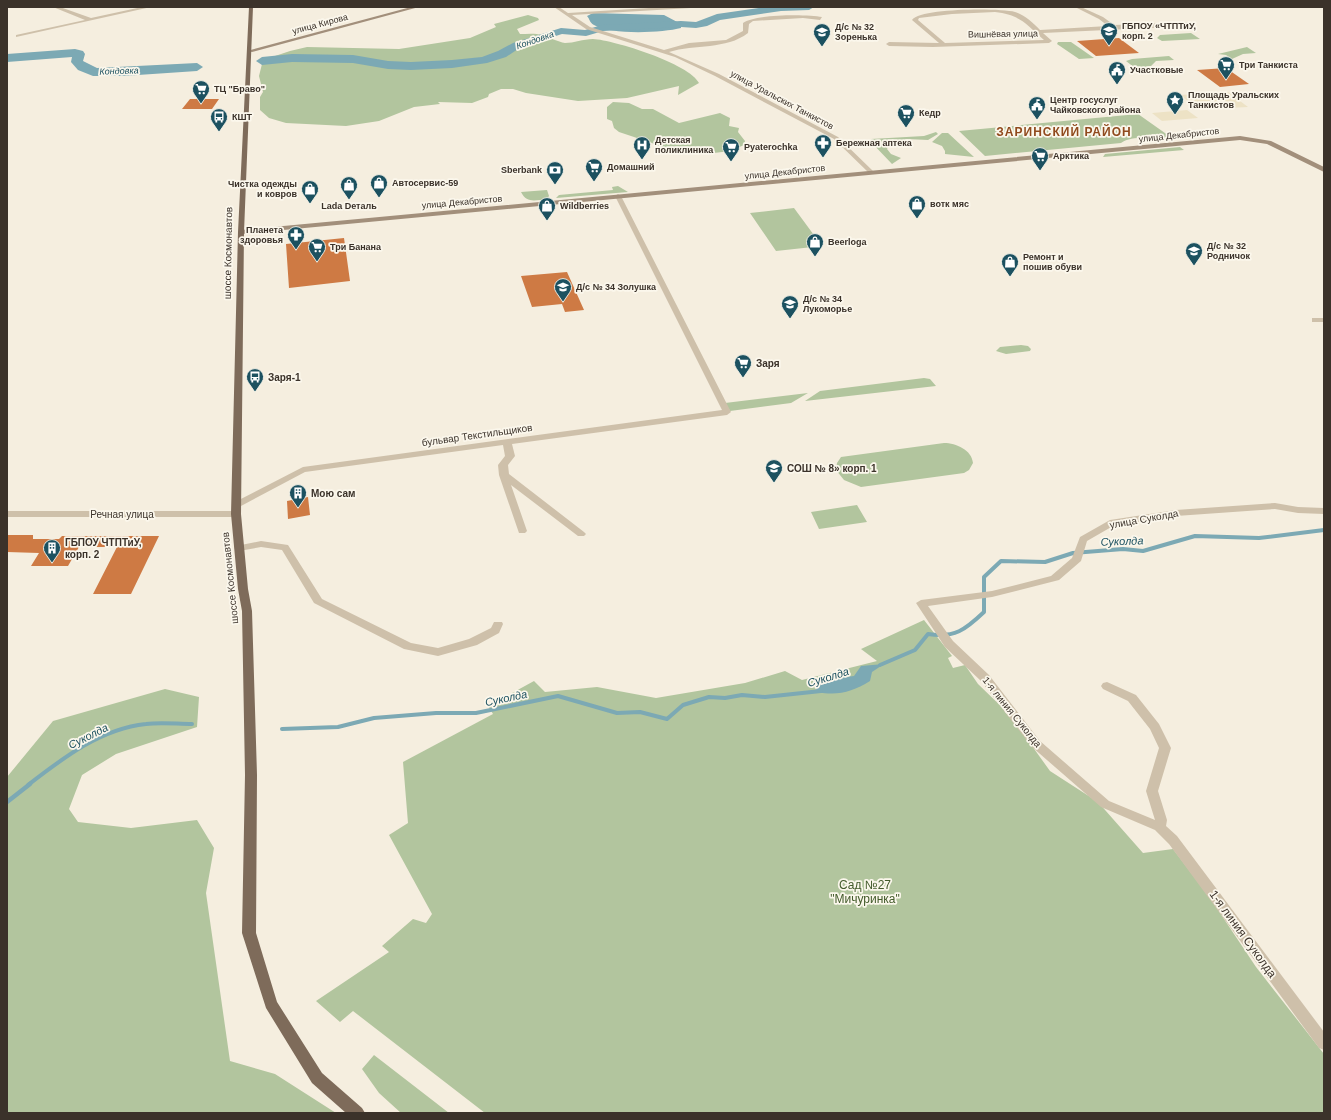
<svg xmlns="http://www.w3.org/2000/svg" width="1331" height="1120" viewBox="0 0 1331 1120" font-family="Arial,sans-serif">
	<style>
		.green { fill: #b2c59e }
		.plaza { fill: #ede2c5 }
		.water { fill: #7ca9b4 }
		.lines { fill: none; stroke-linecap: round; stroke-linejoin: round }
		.stream-far1 { stroke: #7ca9b4; stroke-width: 4 }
		.stream { stroke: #7ca9b4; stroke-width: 4.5 }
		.river { fill: #7ca9b4; fill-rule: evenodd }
		.building { fill: #ce7a44 }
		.street { fill: #cec0aa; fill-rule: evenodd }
		.secondary { fill: #a28f7b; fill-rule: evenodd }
		.primary { fill: #7e6b5a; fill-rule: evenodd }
		.labels { text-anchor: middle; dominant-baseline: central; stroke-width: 3.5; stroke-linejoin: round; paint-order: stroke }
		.far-street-label { font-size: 9px; fill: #3b322a; stroke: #fbf7ec }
		.far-poi-label { font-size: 9px; font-weight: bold; fill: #3b322a; stroke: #fbf7ec; text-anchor: start }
		.far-water-label { font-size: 9px; font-style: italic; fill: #1c5160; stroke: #fbf7ec }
		.street-label { font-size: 10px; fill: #3b322a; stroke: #fbf7ec }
		.poi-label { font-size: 10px; font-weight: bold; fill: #3b322a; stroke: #fbf7ec; text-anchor: start }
		.water-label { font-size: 11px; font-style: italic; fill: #1c5160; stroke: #fbf7ec }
		.far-district-label { font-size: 12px; font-weight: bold; letter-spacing: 1px; fill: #904a1d; stroke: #fbf7ec }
		.near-park-label { font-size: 12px; fill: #435b2b; stroke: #fbf7ec }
		.near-street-label { font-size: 12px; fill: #3b322a; stroke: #fbf7ec }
	</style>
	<rect width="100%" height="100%" fill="#f5eedf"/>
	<path class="green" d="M528,15L538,18L539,20L517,29L520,34C527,34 535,33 542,35C549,37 558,42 565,43C574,43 583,39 593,39C614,40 690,64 699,83L678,95L679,86L627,98L578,101L526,93L513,89H501L489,94L488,97L472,103L438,102L440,104L414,107L379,121L346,126L286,123L269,118L260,110V97L263,92L259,76L263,60L290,51L307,47L399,49L470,38L496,27L494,24Z
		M1191,33L1200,39L1162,41L1157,38L1160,35Z
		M1058,42H1071L1094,58L1079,59L1057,44Z
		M1247,47L1256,53L1243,54L1232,59L1226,55L1218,54Z
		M1169,56L1174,60L1156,61L1151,66L1135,68L1126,61L1132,59Z
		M613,102L629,103L642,109H653L679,123L720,113L730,118L729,126L739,128L738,132L745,141L744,145L730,151L706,154H676L652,143L619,132L614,128L612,121L607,119V107Z
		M1138,114L1172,138C1157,140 1134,134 1121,143L985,156L959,131Z
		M936,132L938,134L928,140L907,139L891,144L873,141L871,139L924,136Z
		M942,133H948L974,157L945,154V151L942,146L932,142Z
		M871,142L889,145L887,149L891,154L901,158L892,164Z
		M1180,147L1184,150L1103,157L1105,154Z
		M618,186L628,192L556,198L559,195L613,190L612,187Z
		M547,190L549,196L547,199C536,200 527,204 521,192Z
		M794,208L822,246L776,251L750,213Z
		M1021,345L1028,346L1031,349L1030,351L1006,354L996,351L1000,347Z
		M924,378L930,379L936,386L805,401L820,391Z
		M808,393L791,403L730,411L725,403Z
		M944,443C956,443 972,450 973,463L969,470L964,473L861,487L844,480L836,470L837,463L841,457Z
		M857,505L867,522L819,529L811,512Z
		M924,620L952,656L948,658L953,668L965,665L978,684L1009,714L1050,771L1098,802L1143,853L1173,849L1208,895L1256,967L1324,1054V1113H485L353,1011L340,1022L316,1001L389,952L382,946L413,919L426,923L432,914L389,835L408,823L403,762L493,714L488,706L534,681L545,692L597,687L656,698L745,683L785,671L802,680L877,661L861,649Z
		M165,689L199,697L197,727L116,754L82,775L69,809L78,822L131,828L197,820L214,848L206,893L230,1061L275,1074L336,1113H7V777L53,721Z
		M374,1055L449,1113H401L379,1093L362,1069Z"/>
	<path class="plaza" d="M1228,92L1248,107L1207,109L1203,107H1196L1180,95Z
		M1187,110L1198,118L1162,121L1152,113Z"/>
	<path class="water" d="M593,13L664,15L681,24V28C662,33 610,35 594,25C589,22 590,19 587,16Z
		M884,664L872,672L870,681C852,692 838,696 817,692L816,687L823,680L854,676L861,666Z"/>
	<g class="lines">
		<path class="stream-far1" d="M880,665L915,650L928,634C955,638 965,630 984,612V577L1001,561L1045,562L1073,553L1123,549L1143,551L1195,536L1259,538L1324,530
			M282,729L338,727L374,718L436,713H476L558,696L617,713L640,712L667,719L683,705L709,697L725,698L742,695L765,697L821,691
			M28,785C63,758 100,729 146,724C161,722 177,724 192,724"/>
		<path class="stream" d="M7,802L30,784"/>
		<path class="river" d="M765,7H814L809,10L781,11L720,20L707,26L696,28L681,27L603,31L586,36L562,34L521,47L506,57L487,63L452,68L411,70L388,69L353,63L292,62L262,65L256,61L262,57L292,54L353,55L388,61L411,62L452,60L482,57L498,51L513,43L561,28L585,30L602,25L681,21L696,22L717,14Z
			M75,49L83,51L85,54L83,61L97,68L197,63L203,67L197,71L123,76H93L78,70L71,62L72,57L7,62V54Z"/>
	</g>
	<path class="building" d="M1119,38L1139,53L1096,56L1077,41Z
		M1226,68L1249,84L1220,87L1197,70Z
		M190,99H219L212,109H182Z
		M344,238L350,281L289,288L286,244Z
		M567,272L584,310L565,312L562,304L532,307L521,276Z
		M308,497L310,515L288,519L287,501Z
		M7,535H33V539H59L62,536H159L131,594H93L117,547H79L68,566H31L39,553L7,552Z"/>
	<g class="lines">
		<path class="street" d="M53,7H60L91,18L142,7H151L16,37V35L85,20Z
			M554,7H559L568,13L665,7H693L691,8L572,15L590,27L664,50L689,43L726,40L743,31V23C755,14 807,14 822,17L820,20L803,18L753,21L749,24L748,33C726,50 695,44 669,52L719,74L838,137L874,172L869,173L834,139L715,76L675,57L586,29Z
			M1075,7H1081L1103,17L1114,25L1191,22L1194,24L1191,26L1043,33L1052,41L1049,43L933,47L889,46L886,44L889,42L939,43L912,20C921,8 999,8 1015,12C1025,15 1033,23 1040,30L1108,26L1099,19ZM995,12C1021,15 1026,24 1044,40L945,43L918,20L919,18L952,14Z
			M618,194L621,196L731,412L727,415L512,444L515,456L508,465L509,474L584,532L586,534L584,536H578L511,485L527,531L525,533H519L499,475L498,465L505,456L503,445L305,472L241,506H235L233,504L235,502L303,467L722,410L615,196Z
			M1312,318H1324V322H1312Z
			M1275,503L1298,507L1324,508V514L1298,513L1275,509L1176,516L1113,526L1087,541L1081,561L1059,580L992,597L928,606L953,641L989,675L1040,741L1109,801L1155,820L1146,791L1159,748L1150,729L1128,701L1103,689L1101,686L1103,683L1107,682L1136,695L1159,724L1171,748L1158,791L1167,820L1166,826L1177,836L1324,1032V1050L1319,1048L1169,844L1155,830L1101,807L1032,747L981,681L945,647L916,603L921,600L992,591L1051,576L1072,558L1080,537L1110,520L1176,510Z
			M7,511H236L241,514L236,517H7Z
			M261,541L288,545L322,599L411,643L438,648L469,639L491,628L494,622H502L503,624L499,633L477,645L438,656L404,649L314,603L282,550L261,547L239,551L234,548L236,546Z"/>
		<path class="secondary" d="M411,7H419L252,52L247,51Z
			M1240,136L1271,141L1324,167V172L1267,144L1240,140L241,234L238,232L241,230Z"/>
		<path class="primary" d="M249,7H253L244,232L241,514L248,589L252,611L257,775L256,933L277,1002L322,1073L362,1108L365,1113H346L312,1083L266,1008L242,933L245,775L242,611L238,589L231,514L238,232Z"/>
	</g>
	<defs>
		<g id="university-pin" transform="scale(0.9)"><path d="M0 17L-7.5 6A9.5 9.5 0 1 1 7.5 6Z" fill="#1c5160" stroke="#fbf7ec"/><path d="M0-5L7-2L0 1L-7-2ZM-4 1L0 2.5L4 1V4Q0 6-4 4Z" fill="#fff"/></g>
		<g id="school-pin" transform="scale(0.9)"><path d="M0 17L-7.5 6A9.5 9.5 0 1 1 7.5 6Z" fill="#1c5160" stroke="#fbf7ec"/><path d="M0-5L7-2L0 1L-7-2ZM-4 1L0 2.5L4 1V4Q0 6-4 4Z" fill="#fff"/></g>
		<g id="supermarket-pin" transform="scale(0.9)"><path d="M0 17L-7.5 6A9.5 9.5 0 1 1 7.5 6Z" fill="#1c5160" stroke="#fbf7ec"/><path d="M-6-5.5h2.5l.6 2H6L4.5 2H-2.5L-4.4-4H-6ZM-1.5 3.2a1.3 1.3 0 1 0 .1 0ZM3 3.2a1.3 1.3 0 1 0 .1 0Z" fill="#fff"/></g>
		<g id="civic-pin" transform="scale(0.9)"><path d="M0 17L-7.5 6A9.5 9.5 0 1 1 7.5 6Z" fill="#1c5160" stroke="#fbf7ec"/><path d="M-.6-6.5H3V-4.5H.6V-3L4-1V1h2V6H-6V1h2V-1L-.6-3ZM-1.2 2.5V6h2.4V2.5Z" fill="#fff"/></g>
		<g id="sight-pin" transform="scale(0.9)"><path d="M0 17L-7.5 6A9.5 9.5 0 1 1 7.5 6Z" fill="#1c5160" stroke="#fbf7ec"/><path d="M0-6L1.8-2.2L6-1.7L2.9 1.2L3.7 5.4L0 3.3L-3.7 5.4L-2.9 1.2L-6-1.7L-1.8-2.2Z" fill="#fff"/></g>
		<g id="bus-pin" transform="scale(0.9)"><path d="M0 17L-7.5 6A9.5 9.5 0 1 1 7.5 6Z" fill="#1c5160" stroke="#fbf7ec"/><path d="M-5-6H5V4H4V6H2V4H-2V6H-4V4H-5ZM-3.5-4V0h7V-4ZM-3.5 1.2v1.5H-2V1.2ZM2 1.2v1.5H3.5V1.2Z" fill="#fff"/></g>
		<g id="pharmacy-pin" transform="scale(0.9)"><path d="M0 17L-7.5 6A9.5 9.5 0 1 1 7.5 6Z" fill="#1c5160" stroke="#fbf7ec"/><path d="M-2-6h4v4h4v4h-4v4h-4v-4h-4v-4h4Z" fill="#fff"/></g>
		<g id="hospital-pin" transform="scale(0.9)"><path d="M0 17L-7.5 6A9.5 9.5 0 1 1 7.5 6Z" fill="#1c5160" stroke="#fbf7ec"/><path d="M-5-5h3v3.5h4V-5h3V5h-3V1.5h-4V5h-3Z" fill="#fff"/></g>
		<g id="bank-pin" transform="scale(0.9)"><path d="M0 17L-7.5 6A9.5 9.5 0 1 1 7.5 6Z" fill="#1c5160" stroke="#fbf7ec"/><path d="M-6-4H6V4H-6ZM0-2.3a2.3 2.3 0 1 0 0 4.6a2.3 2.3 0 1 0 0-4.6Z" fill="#fff"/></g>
		<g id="shop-pin" transform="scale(0.9)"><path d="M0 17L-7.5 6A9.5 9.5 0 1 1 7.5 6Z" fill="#1c5160" stroke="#fbf7ec"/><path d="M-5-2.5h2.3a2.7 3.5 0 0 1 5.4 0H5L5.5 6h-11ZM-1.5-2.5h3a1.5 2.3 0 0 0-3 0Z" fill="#fff"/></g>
		<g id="building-pin" transform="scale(0.9)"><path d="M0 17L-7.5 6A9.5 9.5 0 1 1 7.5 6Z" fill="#1c5160" stroke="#fbf7ec"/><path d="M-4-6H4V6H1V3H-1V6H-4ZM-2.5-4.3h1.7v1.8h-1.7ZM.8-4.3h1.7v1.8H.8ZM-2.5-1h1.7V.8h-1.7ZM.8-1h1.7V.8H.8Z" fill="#fff"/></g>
	</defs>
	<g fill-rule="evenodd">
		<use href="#university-pin" x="1109" y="31"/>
		<use href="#school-pin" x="822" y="32"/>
		<use href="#supermarket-pin" x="1226" y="65"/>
		<use href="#civic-pin" x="1117" y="70"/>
		<use href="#supermarket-pin" x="201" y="89"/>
		<use href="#sight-pin" x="1175" y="100"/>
		<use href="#civic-pin" x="1037" y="105"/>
		<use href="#supermarket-pin" x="906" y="113"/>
		<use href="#bus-pin" x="219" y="117"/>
		<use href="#pharmacy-pin" x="823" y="143"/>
		<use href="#hospital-pin" x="642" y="145"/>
		<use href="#supermarket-pin" x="731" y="147"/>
		<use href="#supermarket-pin" x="1040" y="156"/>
		<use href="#supermarket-pin" x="594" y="167"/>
		<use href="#bank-pin" x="555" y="170"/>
		<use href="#shop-pin" x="379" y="183"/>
		<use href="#shop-pin" x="349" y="185"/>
		<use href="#shop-pin" x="310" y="189"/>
		<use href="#shop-pin" x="917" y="204"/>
		<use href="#shop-pin" x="547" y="206"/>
		<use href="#pharmacy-pin" x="296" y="235"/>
		<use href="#shop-pin" x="815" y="242"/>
		<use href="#supermarket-pin" x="317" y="247"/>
		<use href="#school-pin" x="1194" y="251"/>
		<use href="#shop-pin" x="1010" y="262"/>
		<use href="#school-pin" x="563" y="287"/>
		<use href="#school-pin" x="790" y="304"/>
		<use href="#supermarket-pin" x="743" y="363"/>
		<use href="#bus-pin" x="255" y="377"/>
		<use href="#school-pin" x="774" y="468"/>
		<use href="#building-pin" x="298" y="493"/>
		<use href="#building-pin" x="52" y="548"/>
	</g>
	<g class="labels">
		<g class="far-street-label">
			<text transform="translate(320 24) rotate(-15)">улица Кирова</text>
			<text transform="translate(1003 34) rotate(-1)">Вишнёвая улица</text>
			<text transform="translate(782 100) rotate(28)">улица Уральских Танкистов</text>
			<text transform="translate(1179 135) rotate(-6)">улица Декабристов</text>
			<text transform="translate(785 172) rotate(-6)">улица Декабристов</text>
			<text transform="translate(462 202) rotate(-5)">улица Декабристов</text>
		</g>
		<g class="far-poi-label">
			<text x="1122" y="26">ГБПОУ «ЧТПТиУ,<tspan x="1122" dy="10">корп. 2</tspan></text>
			<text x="835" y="27">Д/с № 32<tspan x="835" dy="10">Зоренька</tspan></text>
			<text x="1239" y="65">Три Танкиста</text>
			<text x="1130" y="70">Участковые</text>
			<text x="214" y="89">ТЦ "Браво"</text>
			<text x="1188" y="95">Площадь Уральских<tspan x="1188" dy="10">Танкистов</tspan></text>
			<text x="1050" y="100">Центр госуслуг<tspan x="1050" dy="10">Чайковского района</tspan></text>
			<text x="919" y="113">Кедр</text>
			<text x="232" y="117">КШТ</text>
			<text x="655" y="140">Детская<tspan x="655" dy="10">поликлиника</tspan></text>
			<text x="836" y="143">Бережная аптека</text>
			<text x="744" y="147">Pyaterochka</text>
			<text x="1053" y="156">Арктика</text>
			<text x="607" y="167">Домашний</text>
			<text x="542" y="170" text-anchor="end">Sberbank</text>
			<text x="392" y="183">Автосервис-59</text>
			<text x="297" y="184" text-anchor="end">Чистка одежды<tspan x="297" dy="10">и ковров</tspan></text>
			<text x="930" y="204">вотк мяс</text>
			<text x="349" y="206" text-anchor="middle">Lada Dеталь</text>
			<text x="560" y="206">Wildberries</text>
			<text x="283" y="230" text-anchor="end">Планета<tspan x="283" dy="10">здоровья</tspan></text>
			<text x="828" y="242">Beerloga</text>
			<text x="1207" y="246">Д/с № 32<tspan x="1207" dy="10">Родничок</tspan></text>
			<text x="330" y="247">Три Банана</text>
			<text x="1023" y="257">Ремонт и<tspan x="1023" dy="10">пошив обуви</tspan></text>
			<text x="576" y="287">Д/с № 34 Золушка</text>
			<text x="803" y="299">Д/с № 34<tspan x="803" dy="10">Лукоморье</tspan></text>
		</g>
		<g class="far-water-label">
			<text transform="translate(535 40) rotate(-19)">Кондовка</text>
			<text transform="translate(119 71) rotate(-2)">Кондовка</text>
		</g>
		<g class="street-label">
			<text transform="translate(228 253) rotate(-89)">шоссе Космонавтов</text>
			<text transform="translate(477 435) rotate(-8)">бульвар Текстильщиков</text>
			<text x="122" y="514">Речная улица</text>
			<text transform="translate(1144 519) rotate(-10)">улица Суколда</text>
			<text transform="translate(230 578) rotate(-96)">шоссе Космонавтов</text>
			<text transform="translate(1012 712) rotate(51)">1-я линия Суколда</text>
		</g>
		<g class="poi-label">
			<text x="756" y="363">Заря</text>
			<text x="268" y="377">Заря-1</text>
			<text x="787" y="468">СОШ № 8» корп. 1</text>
			<text x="311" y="493">Мою сам</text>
			<text x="65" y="542">ГБПОУ ЧТПТиУ,<tspan x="65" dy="12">корп. 2</tspan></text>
		</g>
		<g class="water-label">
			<text transform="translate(1122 541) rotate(-2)">Суколда</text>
			<text transform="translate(828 677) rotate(-17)">Суколда</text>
			<text transform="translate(506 698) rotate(-12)">Суколда</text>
			<text transform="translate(88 736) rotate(-27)">Суколда</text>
		</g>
		<g class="far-district-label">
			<text x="1064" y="132">ЗАРИНСКИЙ РАЙОН</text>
		</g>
		<g class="near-park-label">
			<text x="865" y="885">Сад №27<tspan x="865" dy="14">"Мичуринка"</tspan></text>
		</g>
		<g class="near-street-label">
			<text transform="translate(1243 934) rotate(54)">1-я линия Суколда</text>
		</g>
	</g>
	<rect width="1331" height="1120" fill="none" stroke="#3b322a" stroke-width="16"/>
</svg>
